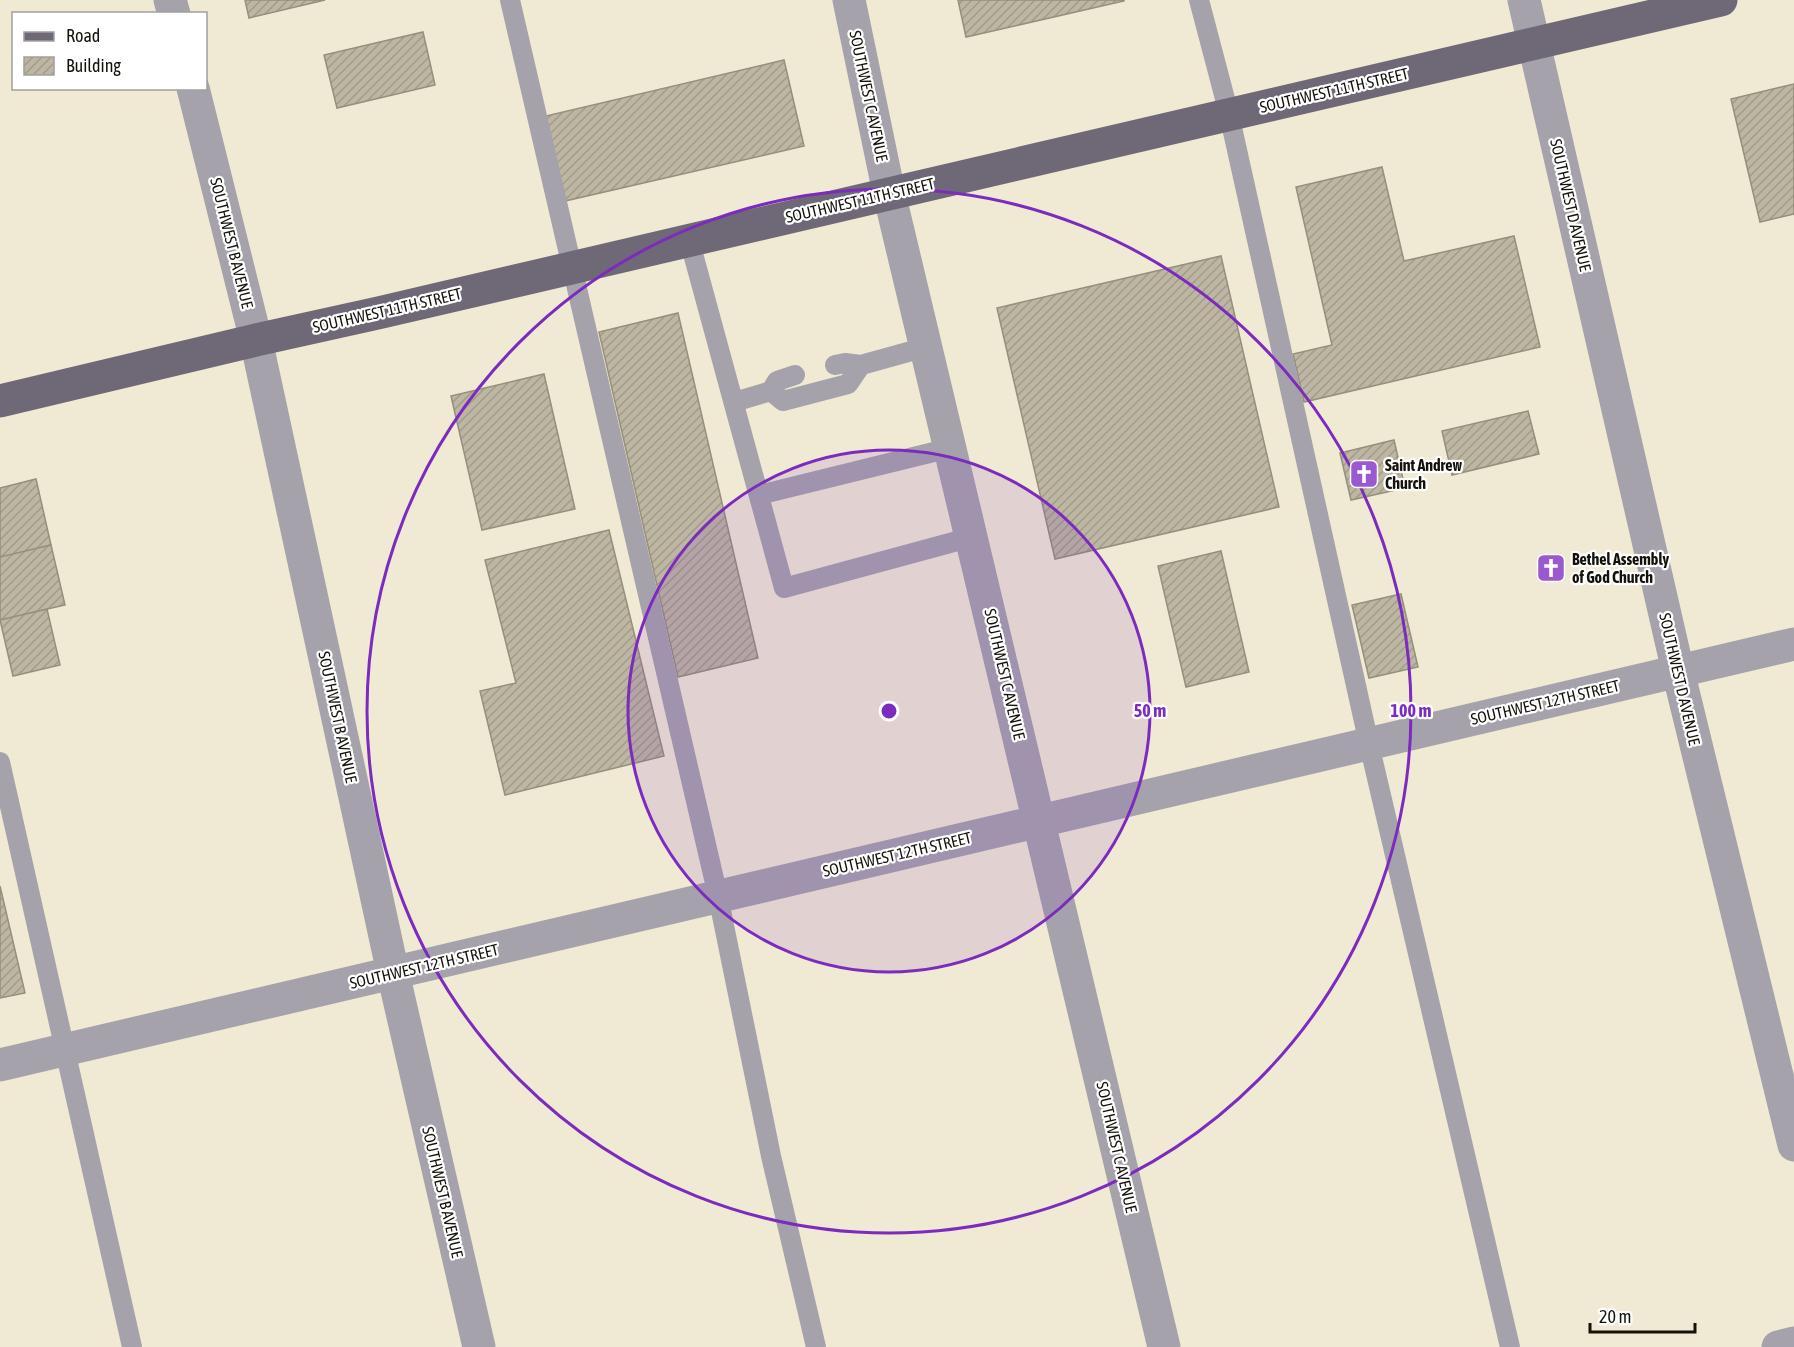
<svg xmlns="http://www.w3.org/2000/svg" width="1794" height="1347" viewBox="0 0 1794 1347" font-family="'Asap Condensed',sans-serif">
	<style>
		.building { fill: url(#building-hatch); stroke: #968f7c; stroke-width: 1.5 }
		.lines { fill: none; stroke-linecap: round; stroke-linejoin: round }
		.service { stroke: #a6a2ab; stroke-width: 20 }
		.minor { stroke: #a6a2ab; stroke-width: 33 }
		.tertiary { stroke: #a6a2ab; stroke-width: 33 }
		.primary { stroke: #6f6877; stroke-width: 33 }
		.ring { fill: none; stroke: #7b2cbf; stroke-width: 3 }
		.labels { text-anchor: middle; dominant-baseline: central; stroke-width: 4.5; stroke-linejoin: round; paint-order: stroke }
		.street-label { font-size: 16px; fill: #14120b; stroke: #fff }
		.poi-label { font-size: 16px; font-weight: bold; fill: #14120b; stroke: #fff; text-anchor: start }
		.centre { fill: #7b2cbf; stroke: #fff; stroke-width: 3 }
		.ring-label { font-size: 18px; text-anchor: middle; font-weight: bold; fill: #7b2cbf; stroke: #fff; stroke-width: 4.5; stroke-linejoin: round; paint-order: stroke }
	</style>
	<defs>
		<pattern id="building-hatch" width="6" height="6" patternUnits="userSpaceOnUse" patternTransform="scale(1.5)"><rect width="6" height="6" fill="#bdb6a2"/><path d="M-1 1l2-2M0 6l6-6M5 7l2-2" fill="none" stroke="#a29b8a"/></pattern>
	</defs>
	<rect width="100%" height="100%" fill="#f0e9d4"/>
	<path class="building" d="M245,0H325L249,18Z
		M958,0H1124V1L966,37Z
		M423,32L435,85L337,108L324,55Z
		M784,60L804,146L565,201L546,116Z
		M1794,84V214L1760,222L1731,99Z
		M1382,167L1404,261L1514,236L1540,347L1304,402L1293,354L1332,345L1296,187Z
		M1221,256L1279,507L1055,559L997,308Z
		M678,313L758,658L678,677L599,332Z
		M544,374L575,509L482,530L451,396Z
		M1528,411L1539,454L1452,475L1442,431Z
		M1394,440L1405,488L1351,500L1340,453Z
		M36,479L51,545L0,557V488Z
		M609,530L664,756L505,795L480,691L516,683L485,560Z
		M51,545L65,605L0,620V557Z
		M1221,551L1249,672L1186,687L1158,566Z
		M1401,594L1418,667L1369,678L1352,605Z
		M47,609L60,665L13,676L0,620Z
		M0,886L25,993L0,998Z"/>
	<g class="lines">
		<path class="service" d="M510,0L718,896L771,1156L816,1347
			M1199,0L1229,114L1369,744L1510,1347
			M689,239L784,588L972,537
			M835,365L845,363L861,365
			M771,391L783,401L848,384L861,365L926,347
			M734,402L771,391L777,381L795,375
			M759,495L950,448
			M0,762L132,1347"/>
		<path class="minor" d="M889,193L1164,1347
			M0,1065L1794,644
			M1778,1347L1794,1343"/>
		<path class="tertiary" d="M170,0L174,14
			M849,0L889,193
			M1524,0L1678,671L1794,1145
			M193,88L256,340L393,973L479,1347"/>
		<path class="primary" d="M0,401L256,340L378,313L1721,0"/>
	</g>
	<circle cx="889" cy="711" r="261" fill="#7b2cbf" fill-opacity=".12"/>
	<g class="ring">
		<circle cx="889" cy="711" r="261"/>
		<circle cx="889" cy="711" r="522"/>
	</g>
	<defs>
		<g id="church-square" transform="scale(1.5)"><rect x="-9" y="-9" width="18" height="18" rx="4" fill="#9a59cf" stroke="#fff"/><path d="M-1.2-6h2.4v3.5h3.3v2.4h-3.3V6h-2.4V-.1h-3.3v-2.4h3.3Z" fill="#fff"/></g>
	</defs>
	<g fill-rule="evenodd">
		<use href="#church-square" x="1364" y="474"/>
		<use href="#church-square" x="1551" y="568"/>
	</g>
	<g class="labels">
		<g class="street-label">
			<text transform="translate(1334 90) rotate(-13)">SOUTHWEST 11TH STREET</text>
			<text transform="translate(869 96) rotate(78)">SOUTHWEST C AVENUE</text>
			<text transform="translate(860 200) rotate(-13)">SOUTHWEST 11TH STREET</text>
			<text transform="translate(1571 205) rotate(77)">SOUTHWEST D AVENUE</text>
			<text transform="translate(232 243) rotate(76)">SOUTHWEST B AVENUE</text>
			<text transform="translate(387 310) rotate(-13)">SOUTHWEST 11TH STREET</text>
			<text transform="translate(1005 674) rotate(77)">SOUTHWEST C AVENUE</text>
			<text transform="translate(1680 679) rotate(77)">SOUTHWEST D AVENUE</text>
			<text transform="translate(1545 702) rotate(-13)">SOUTHWEST 12TH STREET</text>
			<text transform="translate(338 717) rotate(78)">SOUTHWEST B AVENUE</text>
			<text transform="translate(897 854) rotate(-13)">SOUTHWEST 12TH STREET</text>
			<text transform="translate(424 966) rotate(-13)">SOUTHWEST 12TH STREET</text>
			<text transform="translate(1117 1147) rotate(77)">SOUTHWEST C AVENUE</text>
			<text transform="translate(443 1192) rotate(77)">SOUTHWEST B AVENUE</text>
		</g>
		<g class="poi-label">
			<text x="1385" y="465">Saint Andrew<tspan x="1385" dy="18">Church</tspan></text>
			<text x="1572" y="559">Bethel Assembly<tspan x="1572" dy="18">of God Church</tspan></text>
		</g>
	</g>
	<circle cx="889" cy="711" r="9" class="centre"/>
	<g class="ring-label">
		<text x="1150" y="717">50 m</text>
		<text x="1411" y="717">100 m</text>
	</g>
	<rect x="12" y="12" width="195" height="78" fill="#ffffff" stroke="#a1a09d" stroke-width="1.5"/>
	<rect x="24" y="32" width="30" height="9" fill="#6f6877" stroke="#a1a09d" stroke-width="1.5"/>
	<text x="66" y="42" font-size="18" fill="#14120b">Road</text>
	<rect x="24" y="57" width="30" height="18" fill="url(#building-hatch)" stroke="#a1a09d" stroke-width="1.5"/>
	<text x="66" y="72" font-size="18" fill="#14120b">Building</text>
	<path d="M1590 1323v9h105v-9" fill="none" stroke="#14120b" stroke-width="3"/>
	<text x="1599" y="1323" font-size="18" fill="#14120b" stroke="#ffffff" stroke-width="4.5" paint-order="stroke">20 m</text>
</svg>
